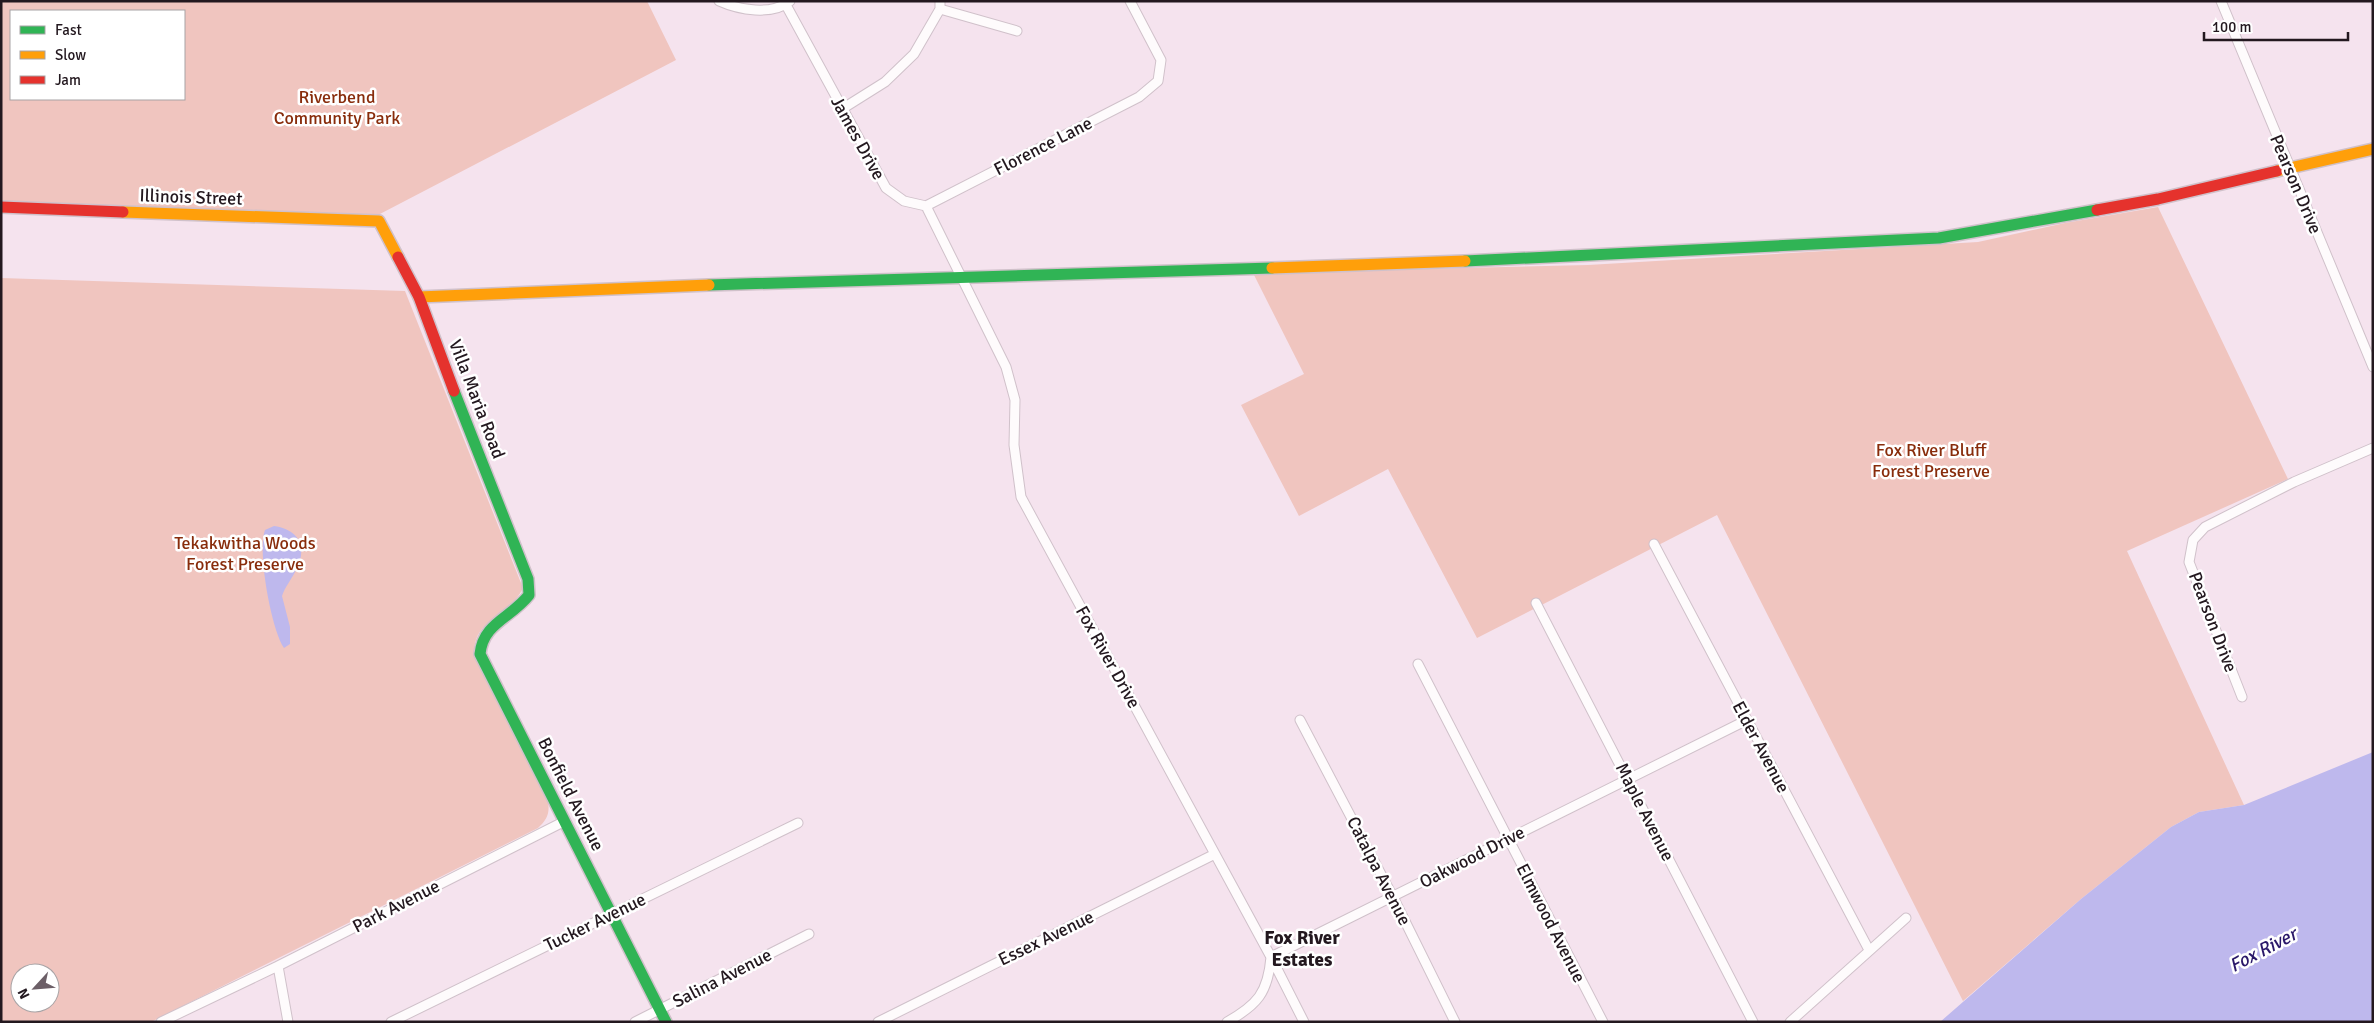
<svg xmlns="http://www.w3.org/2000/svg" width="2374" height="1023" viewBox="0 0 2374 1023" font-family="Signika,sans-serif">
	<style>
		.green { fill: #f0c5bf; fill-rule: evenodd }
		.water { fill: #beb8ed }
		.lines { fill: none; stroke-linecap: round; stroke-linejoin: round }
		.street-casing { stroke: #d0c1ca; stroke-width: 11 }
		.fast-casing { stroke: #d0c1ca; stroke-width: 14 }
		.slow-casing { stroke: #d0c1ca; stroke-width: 14 }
		.jam-casing { stroke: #d0c1ca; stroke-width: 14 }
		.street { stroke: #fefbfc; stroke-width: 9 }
		.fast { stroke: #30b455; stroke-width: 11 }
		.slow { stroke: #ff9f0a; stroke-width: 11 }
		.jam { stroke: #e5322d; stroke-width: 11 }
		.labels { text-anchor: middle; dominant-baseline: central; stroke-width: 5; stroke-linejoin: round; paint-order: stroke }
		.park-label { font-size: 18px; fill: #882c0b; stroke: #fff }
		.street-label { font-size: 18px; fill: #23181f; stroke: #fff }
		.neighbourhood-label { font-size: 19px; font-weight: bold; fill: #23181f; stroke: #fff }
		.water-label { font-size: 19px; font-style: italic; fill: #2a1869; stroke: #fff }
	</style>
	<rect width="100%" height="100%" fill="#f5e3ee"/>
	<path class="green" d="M1,1H647L676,60L378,215L1,204ZM11,11H184V99H11Z
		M2158,207L2288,479L2127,551L2244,805L2199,812L2171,827L2081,899L1963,1001L1717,515L1477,638L1388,469L1299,516L1241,405L1304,374L1253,273L1588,265L1978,242L2065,223Z
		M1,278L405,291L523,588C509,618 469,620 475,658L548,802C550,813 547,820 538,828L151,1022H1ZM20,973H50V1003H20Z"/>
	<path class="water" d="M274,526C301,530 308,549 295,572C291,580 285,587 282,596L290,627V644L284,648C271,629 257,550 265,530Z
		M2373,752V1022H1940L2081,899L2171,827L2199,812L2244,805Z"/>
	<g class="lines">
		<g class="street-casing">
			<path id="street" d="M719,1C739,10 772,16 790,1
				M2221,1L2373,367
				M786,5L886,188L904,201L926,206L1006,367L1015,400L1014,445L1021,497L1271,957L1304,1022
				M940,9L1017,31
				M842,109L885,82L914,54L940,9V1
				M926,206L1139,97L1158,81L1161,60L1130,1
				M1654,544L1869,950
				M1536,603L1753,1022
				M1418,664L1603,1022
				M2242,697L2189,562L2193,540L2205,527L2294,482L2373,448
				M1300,720L1393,897L1455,1022
				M161,1022L278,966
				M288,1022L278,966L565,821
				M391,1022L798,823
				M635,1022L809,934
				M878,1022L1215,854
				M1227,1022C1257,1005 1268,993 1271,957L1747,720
				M1790,1022L1906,918"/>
		</g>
		<g class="fast-casing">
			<path id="fast" d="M1465,261L1939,238L2097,210
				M709,285L1272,268
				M454,391L528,579L529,595C511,618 483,623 480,654L666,1022"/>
		</g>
		<g class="slow-casing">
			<path id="slow" d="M2277,171L2373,149
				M123,212L379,221L398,257
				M1272,268L1465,261
				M419,297L709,285"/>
		</g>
		<g class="jam-casing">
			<path id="jam" d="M1,207L123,212
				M2097,210L2158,199L2277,171
				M398,257L419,297L454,391"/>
		</g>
		<use href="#street" class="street"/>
		<use href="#fast" class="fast"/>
		<use href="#slow" class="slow"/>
		<use href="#jam" class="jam"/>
	</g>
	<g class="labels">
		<g class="park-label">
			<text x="337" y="97">Riverbend<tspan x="337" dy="21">Community Park</tspan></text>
			<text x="1931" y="450">Fox River Bluff<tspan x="1931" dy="21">Forest Preserve</tspan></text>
			<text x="245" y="543">Tekakwitha Woods<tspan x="245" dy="21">Forest Preserve</tspan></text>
		</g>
		<g class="street-label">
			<text transform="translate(858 138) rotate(61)">James Drive</text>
			<text transform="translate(1043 146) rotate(-27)">Florence Lane</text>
			<text transform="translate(2296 184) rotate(67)">Pearson Drive</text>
			<text transform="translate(191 197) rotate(2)">Illinois Street</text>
			<text transform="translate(477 399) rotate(69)">Villa Maria Road</text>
			<text transform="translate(2213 622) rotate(69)">Pearson Drive</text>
			<text transform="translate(1108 657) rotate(61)">Fox River Drive</text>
			<text transform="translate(1761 747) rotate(62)">Elder Avenue</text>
			<text transform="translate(571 794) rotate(63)">Bonfield Avenue</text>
			<text transform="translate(1645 812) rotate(63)">Maple Avenue</text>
			<text transform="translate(1472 857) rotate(-27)">Oakwood Drive</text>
			<text transform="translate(1379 871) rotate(63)">Catalpa Avenue</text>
			<text transform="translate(396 906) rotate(-27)">Park Avenue</text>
			<text transform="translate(595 922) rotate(-26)">Tucker Avenue</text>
			<text transform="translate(1551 923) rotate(63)">Elmwood Avenue</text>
			<text transform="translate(1046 938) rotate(-26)">Essex Avenue</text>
			<text transform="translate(722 978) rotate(-27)">Salina Avenue</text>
		</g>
		<g class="neighbourhood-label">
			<text x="1302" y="938">Fox River<tspan x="1302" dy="22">Estates</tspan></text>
		</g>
		<g class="water-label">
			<text transform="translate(2263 950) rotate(-28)">Fox River</text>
		</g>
	</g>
	<rect width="2374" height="1023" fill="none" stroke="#23181f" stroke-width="5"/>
	<rect x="10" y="10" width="175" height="90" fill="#ffffff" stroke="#a7a3a5"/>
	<rect x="20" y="26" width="25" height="8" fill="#30b455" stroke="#a7a3a5"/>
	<text x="55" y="35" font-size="15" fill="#23181f">Fast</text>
	<rect x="20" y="51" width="25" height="8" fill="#ff9f0a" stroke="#a7a3a5"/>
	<text x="55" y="60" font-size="15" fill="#23181f">Slow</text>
	<rect x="20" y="76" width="25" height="8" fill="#e5322d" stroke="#a7a3a5"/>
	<text x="55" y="85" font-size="15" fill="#23181f">Jam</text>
	<g transform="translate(35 988) rotate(244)"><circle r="24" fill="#ffffff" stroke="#a7a3a5"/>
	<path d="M0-4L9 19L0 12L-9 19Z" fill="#6c5f67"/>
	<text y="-8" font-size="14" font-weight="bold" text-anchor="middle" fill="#23181f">N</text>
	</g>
	<path d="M2204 32v8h144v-8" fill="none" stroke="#23181f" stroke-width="2.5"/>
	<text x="2212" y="32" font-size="15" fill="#23181f" stroke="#ffffff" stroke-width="4" paint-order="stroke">100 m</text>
</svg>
